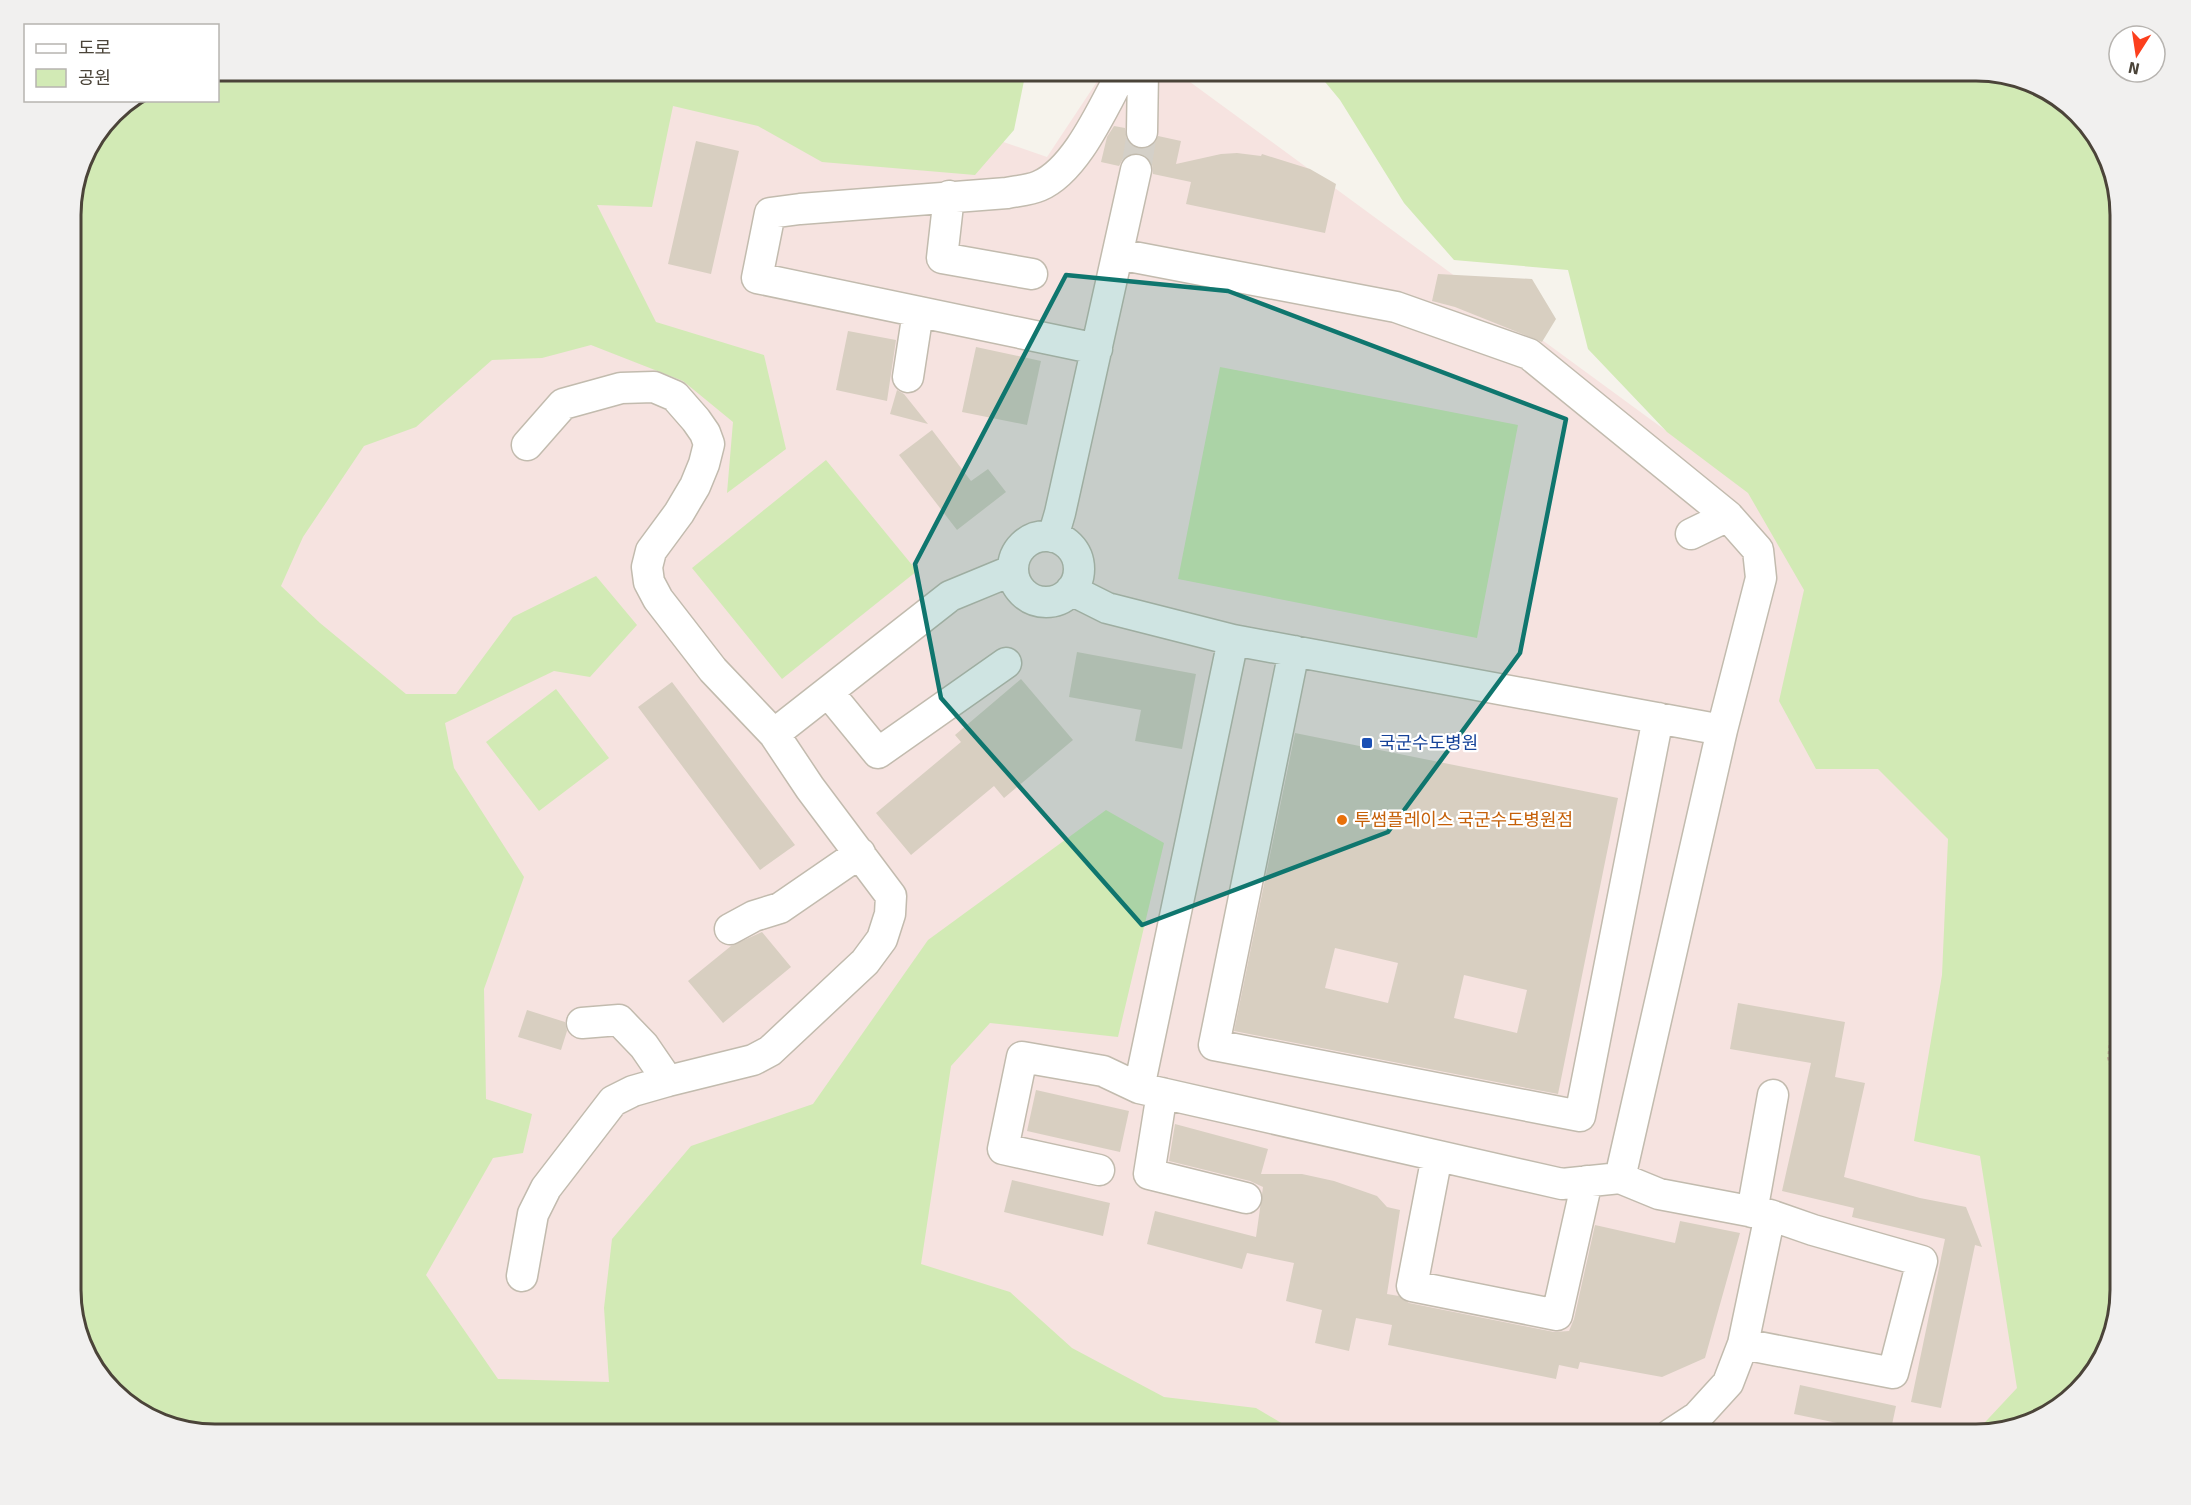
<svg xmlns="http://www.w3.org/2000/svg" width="2191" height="1505" viewBox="0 0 2191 1505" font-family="Signika,'Noto Sans KR',sans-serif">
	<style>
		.medical { fill: #f6e3e0 }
		.green { fill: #d2eab5 }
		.building { fill: #d8cfc1; fill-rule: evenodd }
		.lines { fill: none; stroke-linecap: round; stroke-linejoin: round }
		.minor-tunnel { stroke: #d4d0c8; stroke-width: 30; stroke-dasharray: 30 15; stroke-linecap: butt }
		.minor-casing { stroke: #c2bbae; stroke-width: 33 }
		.path { stroke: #c4b79f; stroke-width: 4; stroke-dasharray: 3 3; stroke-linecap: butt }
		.minor { stroke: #fff; stroke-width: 30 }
		.marked { fill: #0f766e; fill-opacity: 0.2; stroke: #0f766e; stroke-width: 4.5; stroke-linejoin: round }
		.transit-dot { fill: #1a4fb4; stroke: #fff; stroke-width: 2 }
		.food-dot { fill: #e8710a; stroke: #fff; stroke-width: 2 }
		.labels { text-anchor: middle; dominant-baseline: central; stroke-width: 4.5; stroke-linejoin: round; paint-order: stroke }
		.transit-label { font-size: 18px; fill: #164399; stroke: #fff; text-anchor: start }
		.food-label { font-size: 18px; fill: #c56008; stroke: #fff; text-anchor: start }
		.rim { fill: none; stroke: #4b4439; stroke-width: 3 }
	</style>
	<rect width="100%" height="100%" fill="#f6f3ec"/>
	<path class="medical" d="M218,71L925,115L1047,157L1104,71H1175L1691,449L1737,477L1896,678L2120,1290L2096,1370L2048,1415L1976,1434H215L135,1410L90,1362L71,1299V1206L218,100Z"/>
	<path class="green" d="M218,71H1026L1014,130L975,175L822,162L758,126L673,106L652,207L597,205L656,322L764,355L786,449L727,493L733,422L683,381L591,345L542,358L492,360L416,427L364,446L303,537L281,586L320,623L406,694H456L513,617L596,576L637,625L590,677L554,671L445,723L454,768L524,877L484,989L486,1099L532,1114L523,1153L493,1158L426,1275L498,1379L609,1382L604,1308L612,1239L691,1146L813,1104L928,940L1106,810L1164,843L1118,1037L990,1023L951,1066L921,1264L1010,1292L1072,1348L1164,1397L1256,1408L1300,1434H215L135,1410L90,1362L71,1299V206L82,160L113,113L131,101L218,100Z
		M1316,71H1976L2056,95L2101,143L2120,215V1290L2096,1370L2048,1415L1974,1434L2017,1388L1980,1156L1914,1141L1942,975L1948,839L1878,769H1816L1779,701L1804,590L1748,493L1667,432L1588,349L1568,270L1454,260L1404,203L1340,100Z
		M1220,367L1518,425L1477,638L1178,579Z
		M826,460L917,571L782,679L692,568Z
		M556,689L609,758L539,811L486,742Z
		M1398,1426L1423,1434H1315Z"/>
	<path class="building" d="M1114,126L1125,128L1127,141L1133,146L1141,149L1151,147L1158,136L1181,141L1176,164L1221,154L1237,153L1261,156L1262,154L1310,169L1336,184L1325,233L1186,204L1191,182L1153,174L1152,164L1148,158L1140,153L1130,154L1123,159L1119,166L1101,162L1107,137Z
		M696,141L739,151L711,274L668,264Z
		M1438,274L1532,279L1556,319L1542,342L1455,307L1432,301Z
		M848,331L896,340L887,401L836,390Z
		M976,347L1041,361L1027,425L962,412Z
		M897,390L904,394L928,424L890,414Z
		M932,430L971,481L988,469L1006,492L957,530L899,455Z
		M1077,652L1196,674L1182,749L1135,741L1141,710L1069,697Z
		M1021,679L1073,740L1004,798L994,786L911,855L876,813L961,742L955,735Z
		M672,682L795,845L760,870L638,707Z
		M1295,733L1618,798L1558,1094L1234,1031ZM1335,948L1398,963L1388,1003L1325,988ZM1464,975L1527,990L1517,1033L1454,1018Z
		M762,932L791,967L723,1023L688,981L731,946Z
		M1738,1003L1845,1022L1835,1077L1865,1083L1844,1177L1920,1198L1966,1207L1982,1247L1975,1245L1941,1408L1911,1402L1945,1239L1852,1217L1854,1208L1782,1191L1811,1063L1730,1049Z
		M527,1010L565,1022L567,1031L561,1050L518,1037Z
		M1036,1090L1129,1111L1120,1152L1027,1131Z
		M1175,1124L1268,1149L1261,1174H1302L1334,1181L1377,1196L1387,1207L1400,1210L1387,1294L1399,1296L1409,1303L1554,1332L1569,1331L1574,1319L1595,1225L1675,1243L1680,1221L1740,1233L1705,1358L1662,1377L1580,1362L1578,1369L1559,1365L1556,1379L1388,1345L1392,1325L1356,1318L1349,1351L1315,1343L1322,1310L1286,1301L1294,1263L1247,1253L1242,1269L1147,1244L1155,1211L1256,1237L1263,1187L1250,1181L1169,1161Z
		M1012,1180L1110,1203L1103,1236L1004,1212Z
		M1800,1385L1896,1406L1890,1434L1794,1414Z"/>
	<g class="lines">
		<path class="minor-tunnel" d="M1136,170L1142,132"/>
		<g class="minor-casing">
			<path id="minor" d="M1142,132L1143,71
				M949,196L942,258L1032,274
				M1118,254L1396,307L1529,354L1728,516L1758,550L1761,578L1722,730
				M1097,349L757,278L770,213L800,209L1007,193C1017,191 1030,190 1039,186C1077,170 1104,105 1123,71
				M908,377L918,312
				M527,445L563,404L621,388L654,387L675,396L696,420L705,433L709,444L704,464L695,486L679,513L651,551L647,567L649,582L658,599L713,670L774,734
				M1691,534L1728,516
				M1013 569a33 33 0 1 1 66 0a33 33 0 1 1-66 0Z
				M1053,537L1060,513L1136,170
				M1071,590L1107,608L1233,640L1139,1088L1562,1184L1620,1178L1722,730L1233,640
				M1294,651L1214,1045L1580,1116L1658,718
				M828,692L878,753L1006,663
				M730,929L754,916L780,908L860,853
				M582,1023L619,1020L644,1046L668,1081
				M1162,1093L1149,1174L1246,1198
				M1437,1156L1412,1286L1557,1315L1587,1181
				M1099,1170L1003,1149L1022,1057L1103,1071L1139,1088
				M1620,1178L1659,1194L1770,1215L1743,1344L1728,1383L1697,1417L1671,1434
				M1752,1212L1773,1095
				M522,1276L533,1214L546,1188L613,1101L633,1091L668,1081L753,1060L770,1051L865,962L882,939L890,914L891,896L810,788L774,734L950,596L1013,570
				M1743,1344L1893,1373L1922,1261L1813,1230L1770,1215"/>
		</g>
		<path class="path" d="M2120,1019L2113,1024L2109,1058L2120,1094"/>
		<use href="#minor" class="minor"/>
	</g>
	<path class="marked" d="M1066,275L1228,291L1566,419L1520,653L1388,832L1142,925L941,698L915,564Z"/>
	<rect class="transit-dot" x="1361" y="737" width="12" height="12" rx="3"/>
	<circle class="food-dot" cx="1342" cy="820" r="6"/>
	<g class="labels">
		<g class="transit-label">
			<text x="1379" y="743">국군수도병원</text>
		</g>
		<g class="food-label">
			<text x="1354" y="820">투썸플레이스 국군수도병원점</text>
		</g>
	</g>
	<path d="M0 0H2191V1505H0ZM215 81H1976A134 134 0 0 1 2110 215V1290A134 134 0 0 1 1976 1424H215A134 134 0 0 1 81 1290V215A134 134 0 0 1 215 81Z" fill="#f1f0ef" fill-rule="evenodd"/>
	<path class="rim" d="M215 81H1976A134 134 0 0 1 2110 215V1290A134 134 0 0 1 1976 1424H215A134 134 0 0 1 81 1290V215A134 134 0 0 1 215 81Z"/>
	<rect x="24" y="24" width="195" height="78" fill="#ffffff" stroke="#b7b4b0" stroke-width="1.5"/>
	<rect x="36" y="44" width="30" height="9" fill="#ffffff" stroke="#b7b4b0" stroke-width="1.5"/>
	<text x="78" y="54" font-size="18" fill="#4b4439">도로</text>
	<rect x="36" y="69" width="30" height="18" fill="#d2eab5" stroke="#b7b4b0" stroke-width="1.5"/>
	<text x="78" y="84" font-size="18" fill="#4b4439">공원</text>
	<g transform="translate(2137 54) rotate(192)"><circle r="28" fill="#ffffff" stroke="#b7b4b0" stroke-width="1.5"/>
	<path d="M0-4.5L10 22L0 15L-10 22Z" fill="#fc3f1d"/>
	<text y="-9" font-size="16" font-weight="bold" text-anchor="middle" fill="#4b4439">N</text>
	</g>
</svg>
